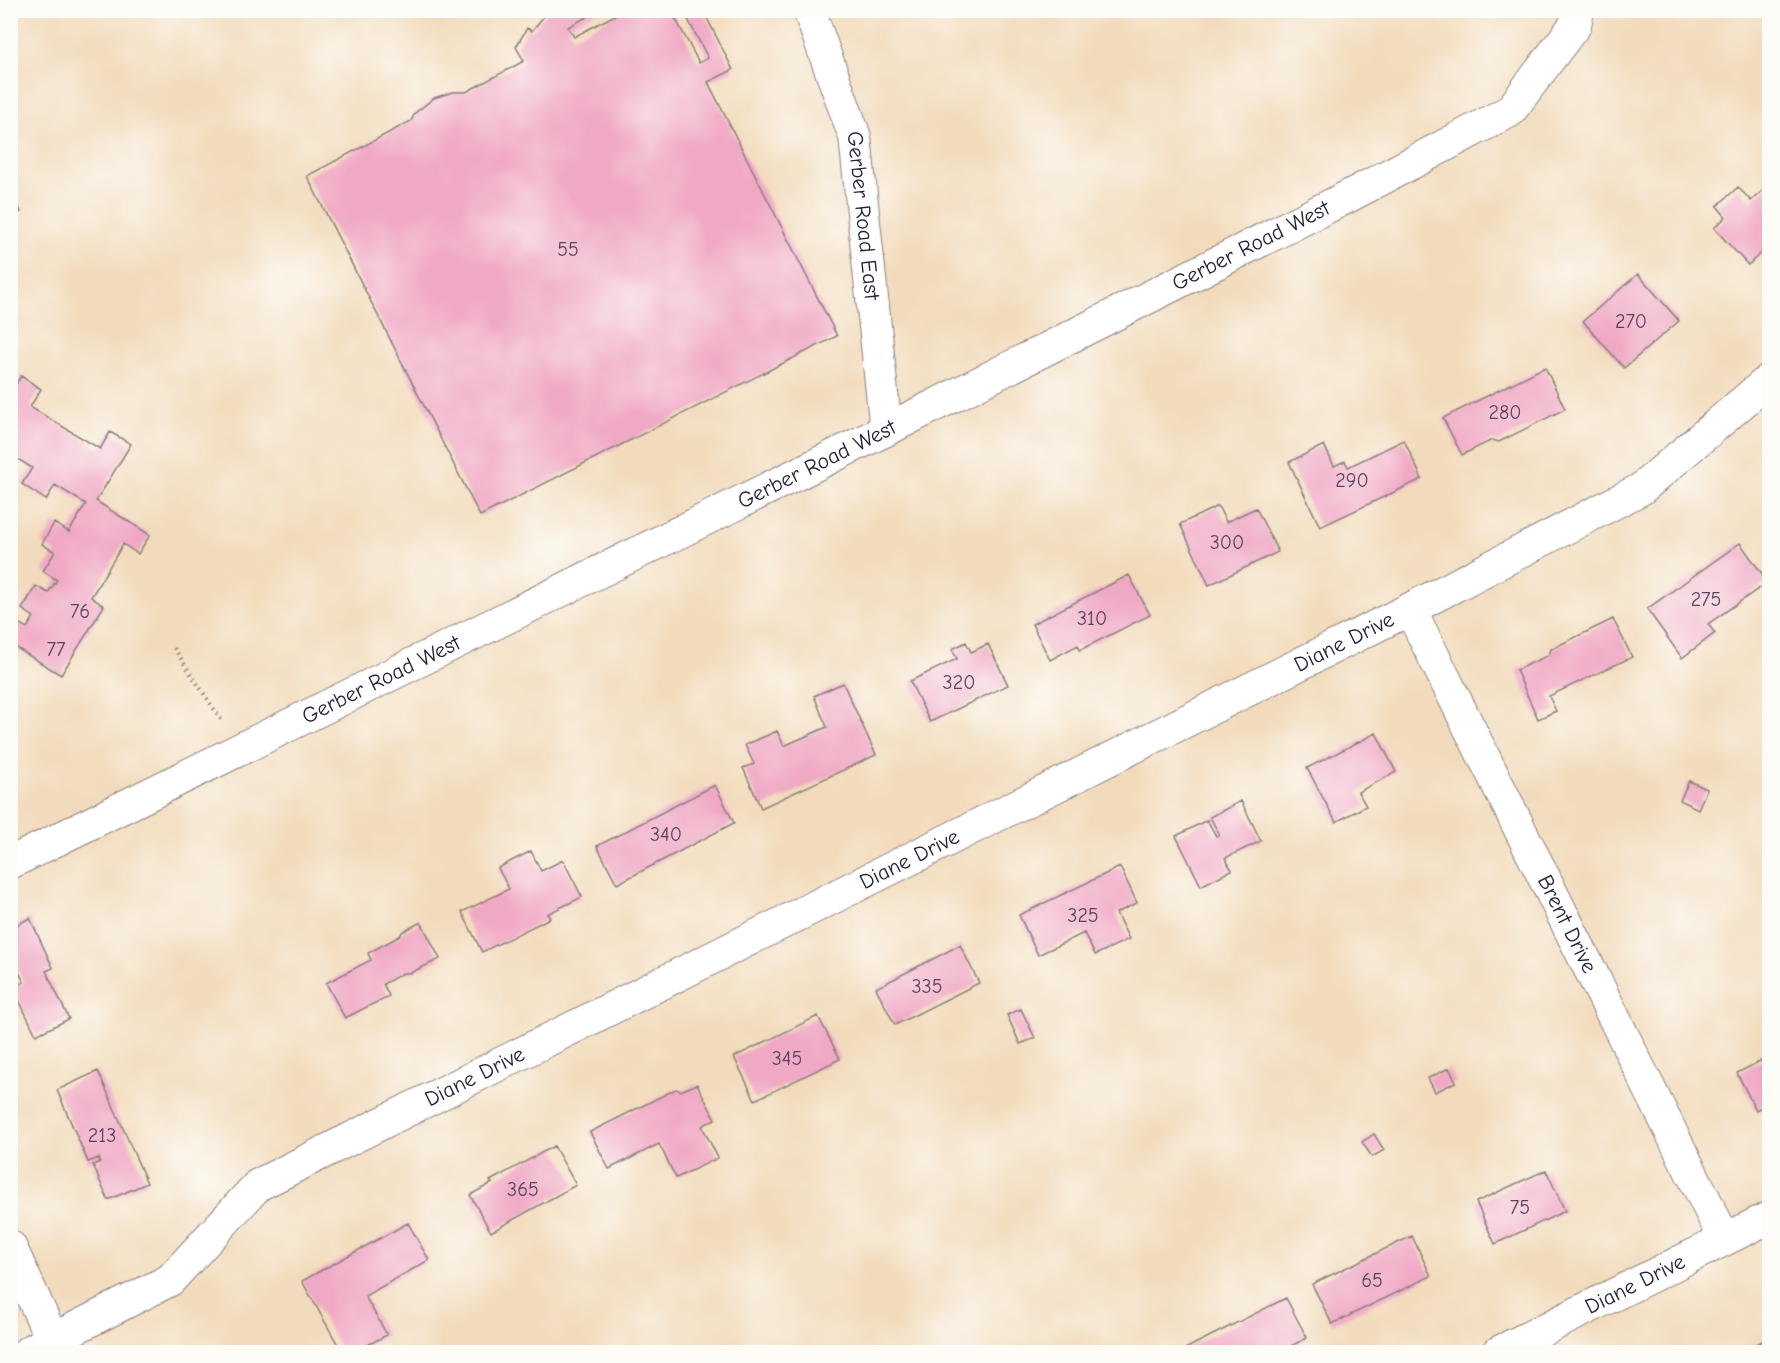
<svg xmlns="http://www.w3.org/2000/svg" width="1780" height="1363" viewBox="0 0 1780 1363" font-family="'Comic Neue',sans-serif">
	<style>
		.building { fill: #f0a9c5 }
		.lines { fill: none; stroke-linecap: round; stroke-linejoin: round }
		.minor-casing { stroke: #8a7e7c; stroke-width: 34 }
		.tertiary-casing { stroke: #8a7e7c; stroke-width: 35 }
		.path { stroke: #8a7e7c; stroke-width: 4; stroke-dasharray: 1.5 4.5; stroke-linecap: butt }
		.minor { stroke: #fff; stroke-width: 32 }
		.tertiary { stroke: #fff; stroke-width: 33 }
		.labels { text-anchor: middle; dominant-baseline: central; stroke-width: 6; stroke-linejoin: round; paint-order: stroke }
		.number-label { font-size: 20px; fill: #56445e }
		.street-label { font-size: 22px; fill: #22223b; stroke: #fdfcf7 }
	</style>
	<rect width="100%" height="100%" fill="#fdfcf7"/>
	<filter id="ink" filterUnits="userSpaceOnUse"><feTurbulence type="fractalNoise" baseFrequency=".0167" numOctaves="2"/><feDisplacementMap in="SourceGraphic" scale="12" xChannelSelector="R" yChannelSelector="G"/><feConvolveMatrix kernelMatrix="1 2 1 2 8 2 1 2 1" color-interpolation-filters="sRGB"/></filter>
	<filter id="wash" filterUnits="userSpaceOnUse"><feTurbulence type="fractalNoise" baseFrequency=".008" numOctaves="4" result="noise"/><feDisplacementMap in="SourceGraphic" scale="24" xChannelSelector="R" yChannelSelector="G"/><feGaussianBlur stdDeviation="1.35" result="paint"/><feColorMatrix in="noise" values="0 0 0 0 0 0 0 0 0 0 0 0 0 0 0 0 0 1.4 0 .05"/><feComposite in="paint" operator="in"/></filter>
	<g filter="url(#wash)">
		<rect width="100%" height="100%" fill="#f2dbbc"/>
		<g id="blocks">
			<path class="building" d="M549,10H600L568,27L574,37L624,10H671L699,63L708,58L683,10H703L733,70L708,82L837,336L480,516L307,176L411,121L415,113L434,98L453,92H466L524,61L516,47L527,28L532,31Z
				M1770,184V245L1748,265L1714,228L1726,217L1717,206L1738,187L1751,201Z
				M10,190L21,212L10,217Z
				M1638,274L1679,321L1624,368L1583,321Z
				M1545,367L1565,409L1499,442L1492,440L1462,455L1443,418Z
				M21,376L41,389L30,407L100,449L110,432L131,444L96,501L150,535L138,554L123,544L91,597L104,606L61,675L10,644V628L15,621L27,628L34,617L22,609L36,586L48,593L57,580L43,571L55,552L42,544L54,523L69,532L86,504L55,485L46,500L22,484L32,468L10,454V393Z
				M1404,440L1422,479L1320,527L1289,462L1324,445L1334,466L1345,461L1348,467Z
				M1218,506L1226,522L1256,508L1278,552L1209,585L1180,524Z
				M1740,543L1768,582L1708,624L1715,633L1682,658L1647,609Z
				M1129,575L1150,615L1080,650L1078,645L1050,660L1032,624Z
				M1613,619L1632,657L1549,696L1556,711L1538,719L1516,670L1549,655L1551,649Z
				M966,642L971,652L988,644L1008,685L930,722L910,681L957,659L952,649Z
				M843,683L876,755L761,808L743,768L754,764L745,745L777,731L784,746L827,727L814,696Z
				M1376,733L1396,772L1358,792L1366,806L1336,822L1307,768Z
				M1689,781L1707,789L1698,809L1680,800Z
				M715,785L734,823L617,884L597,846Z
				M1241,801L1261,841L1225,858L1232,870L1201,886L1176,836L1207,820L1216,836L1219,834L1210,817Z
				M531,851L541,871L563,860L582,897L547,914L550,918L482,952L462,912L509,889L498,868Z
				M1120,867L1137,903L1116,913L1129,939L1095,955L1084,933L1038,955L1019,915Z
				M30,918L53,968L46,971L69,1019L36,1035L13,988L24,982L10,955V928Z
				M421,922L440,959L410,973H403L383,984L389,996L345,1018L326,983L371,960L368,953L400,936L402,932Z
				M960,945L979,983L895,1025L876,988Z
				M1021,1009L1035,1038L1020,1044L1007,1015Z
				M818,1016L840,1059L755,1100L734,1057Z
				M1770,1056V1103L1756,1110L1737,1073Z
				M1449,1068L1456,1082L1435,1092L1428,1078Z
				M98,1071L147,1183L108,1200L93,1165L100,1162L99,1158L88,1162L57,1090Z
				M697,1084L715,1119L702,1126L718,1158L676,1178L659,1144L609,1169L590,1132L676,1089L681,1091Z
				M1374,1134L1384,1150L1372,1157L1362,1142Z
				M554,1146L576,1185L491,1232L470,1195L492,1183L490,1181Z
				M1546,1170L1565,1211L1495,1244L1476,1202Z
				M408,1223L429,1260L365,1296L387,1335L354,1352H342L302,1281Z
				M1412,1236L1431,1276L1332,1324L1312,1284Z
				M1286,1298L1307,1338L1279,1352H1179Z
				M1770,1337V1352H1742Z"/>
		</g>
	</g>
	<g filter="url(#ink)">
		<use href="#blocks" fill-opacity="0" stroke="#8a7e7c" stroke-width="1.5"/>
		<g class="lines">
			<g class="minor-casing">
				<g id="minor">
					<path id="s1" d="M809,10L855,137L886,430"/>
					<path id="s2" d="M1410,609L1724,1238"/>
					<path id="s3" d="M10,863L886,430L1351,195L1510,111L1575,25L1578,10"/>
					<path id="s4" d="M28,1352L170,1280L258,1185L1410,609L1641,489L1770,379"/>
					<path id="s5" d="M1499,1352L1770,1217"/>
				</g>
			</g>
			<g class="tertiary-casing">
				<path id="tertiary" d="M10,1247L58,1352"/>
			</g>
			<path class="path" d="M174,648L222,721"/>
			<use href="#minor" class="minor"/>
			<use href="#tertiary" class="tertiary"/>
		</g>
	</g>
	<g class="labels">
		<g class="number-label">
			<text x="568" y="249">55</text>
			<text x="1631" y="321">270</text>
			<text x="1505" y="412">280</text>
			<text x="1352" y="480">290</text>
			<text x="1227" y="542">300</text>
			<text x="1706" y="599">275</text>
			<text x="80" y="611">76</text>
			<text x="1092" y="618">310</text>
			<text x="56" y="649">77</text>
			<text x="959" y="682">320</text>
			<text x="666" y="834">340</text>
			<text x="1083" y="915">325</text>
			<text x="927" y="986">335</text>
			<text x="787" y="1058">345</text>
			<text x="102" y="1135">213</text>
			<text x="523" y="1189">365</text>
			<text x="1520" y="1207">75</text>
			<text x="1372" y="1280">65</text>
		</g>
		<g class="street-label">
			<text stroke="none"><textPath href="#s1" startOffset="214">Gerber Road East</textPath></text>
			<text stroke="none"><textPath href="#s3" startOffset="1386">Gerber Road West</textPath></text>
			<text stroke="none"><textPath href="#s3" startOffset="900">Gerber Road West</textPath></text>
			<text stroke="none"><textPath href="#s4" startOffset="1503">Diane Drive</textPath></text>
			<text stroke="none"><textPath href="#s3" startOffset="414">Gerber Road West</textPath></text>
			<text stroke="none"><textPath href="#s4" startOffset="1017">Diane Drive</textPath></text>
			<text stroke="none"><textPath href="#s2" startOffset="352">Brent Drive</textPath></text>
			<text stroke="none"><textPath href="#s4" startOffset="531">Diane Drive</textPath></text>
			<text stroke="none"><textPath href="#s5" startOffset="152">Diane Drive</textPath></text>
		</g>
	</g>
	<rect width="1780" height="1363" fill="none" stroke="#fdfcf7" stroke-width="36"/>
</svg>
